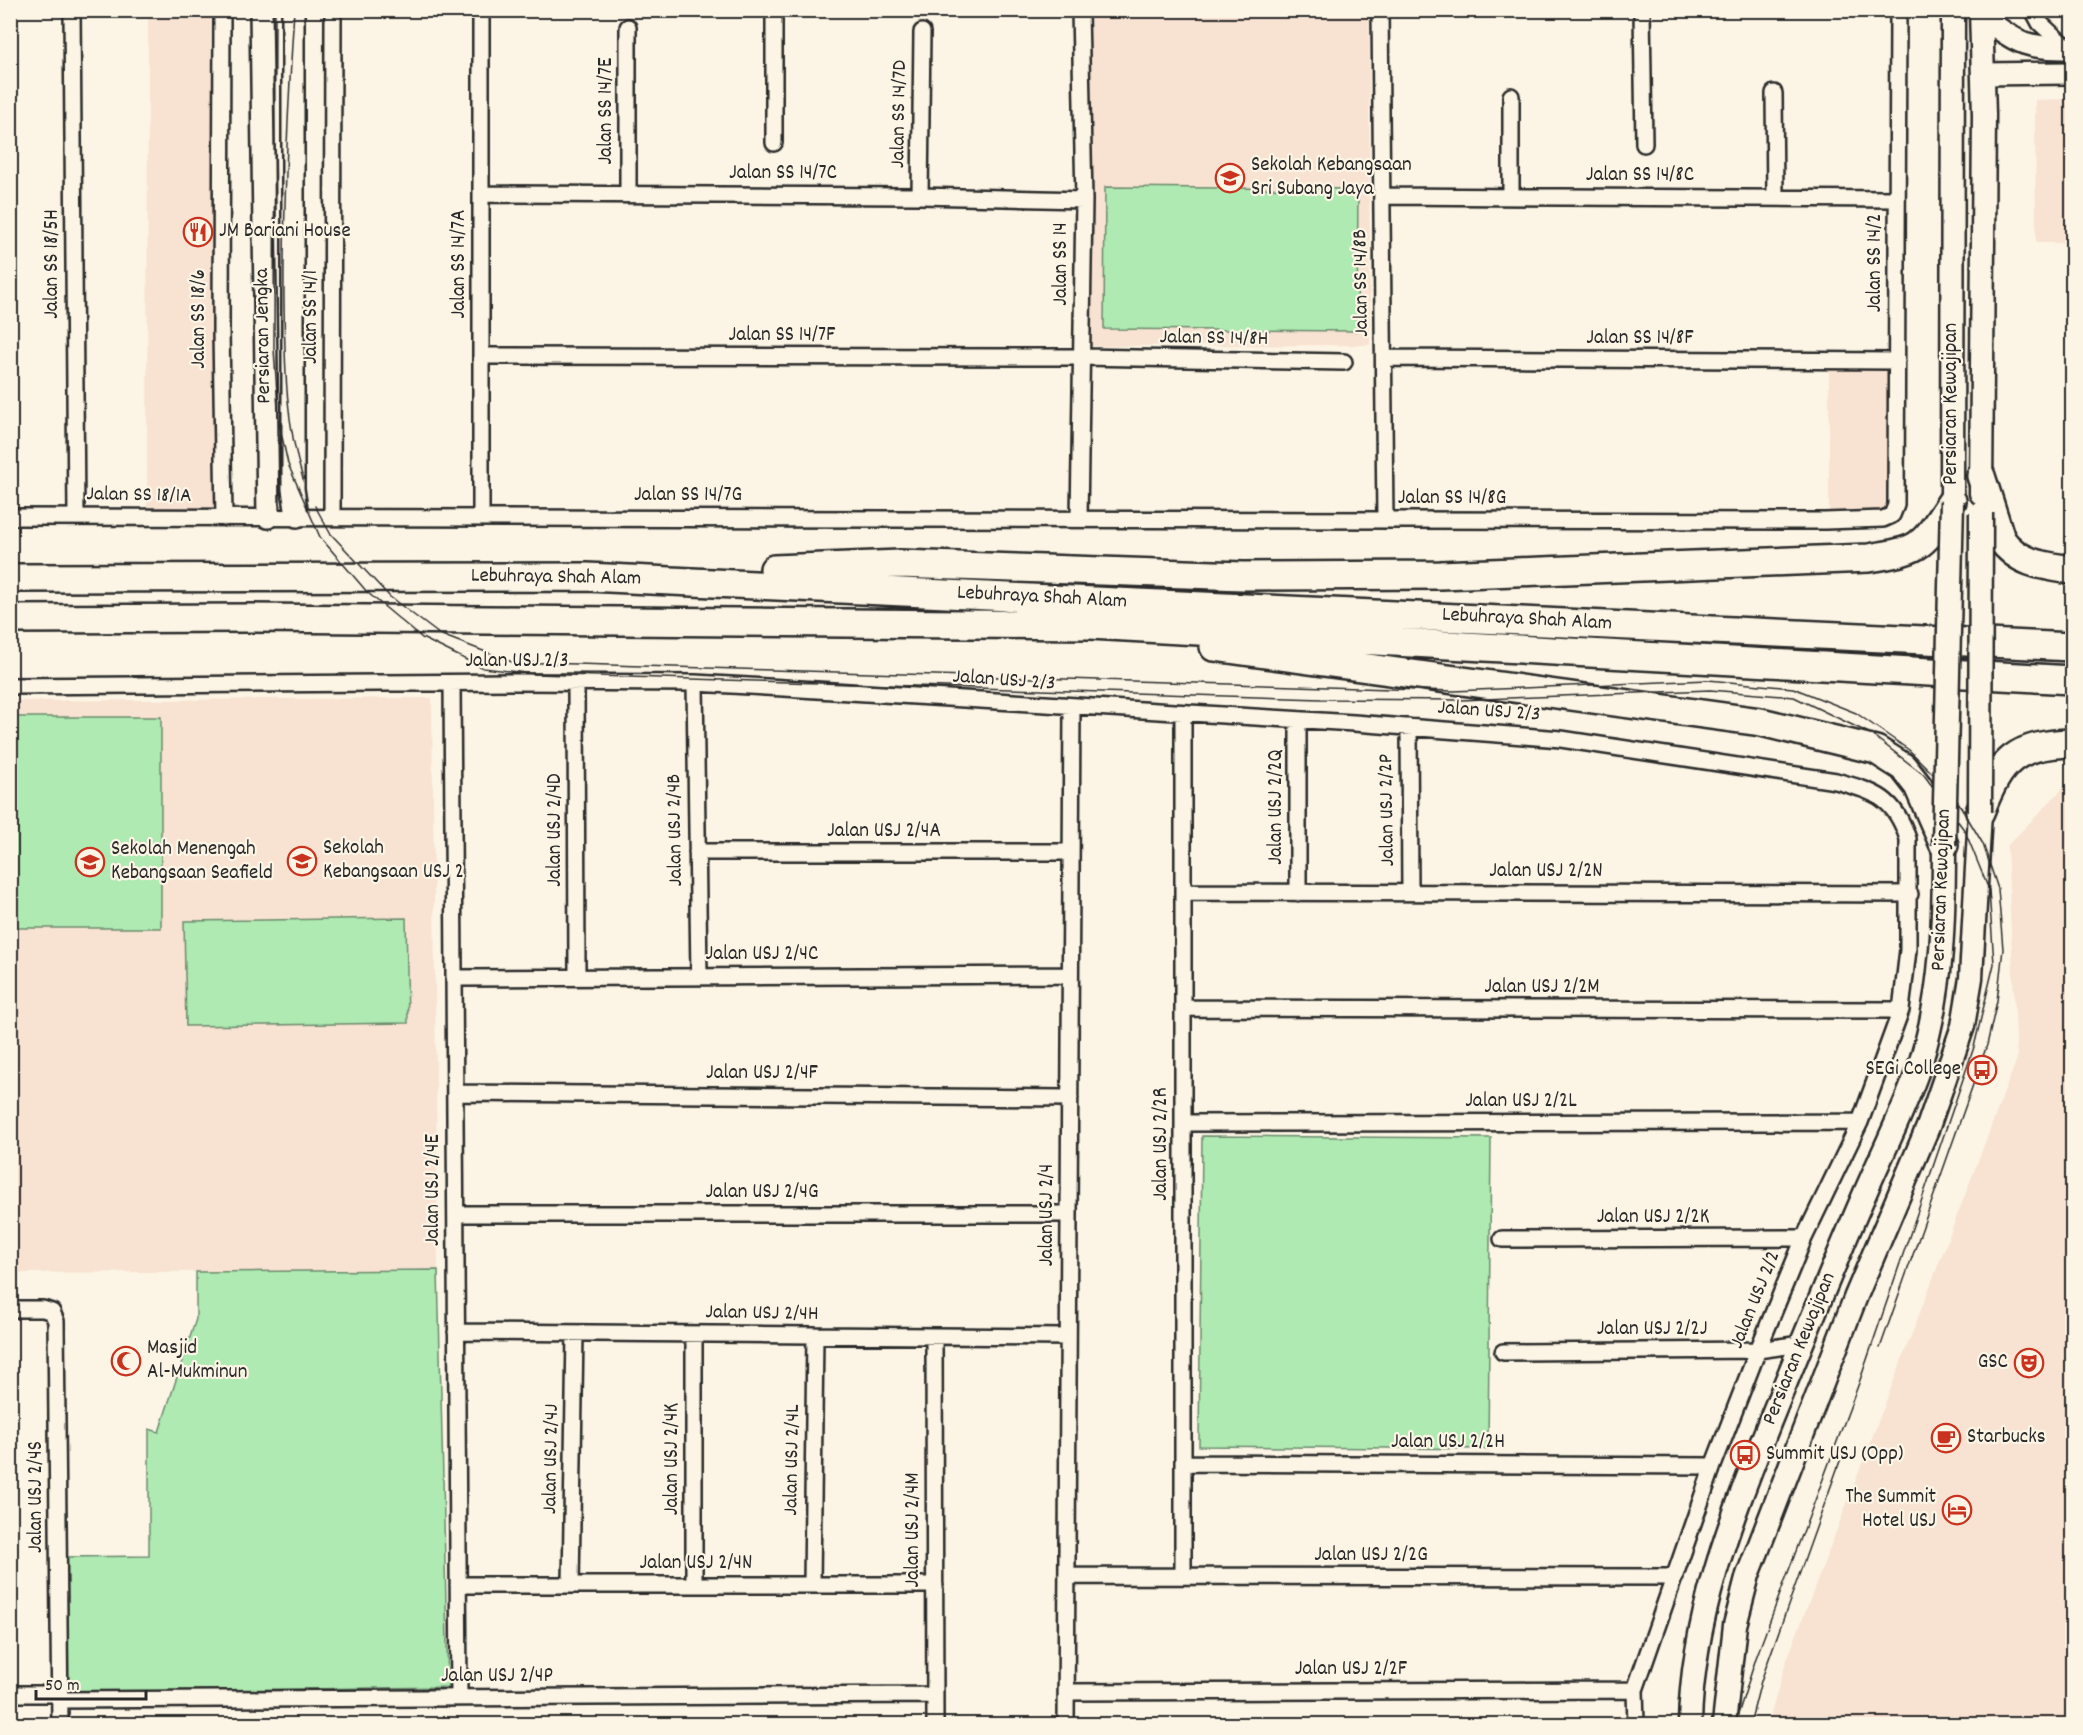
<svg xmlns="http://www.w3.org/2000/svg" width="2083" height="1735" viewBox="0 0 2083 1735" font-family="Dekko,sans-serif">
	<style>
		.built { fill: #f8e2d1 }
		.green { fill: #aeeab1; stroke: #6c8a6e; stroke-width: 1.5 }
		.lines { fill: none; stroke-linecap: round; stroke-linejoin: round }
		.street-casing { stroke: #2b2b2b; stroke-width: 20 }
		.secondary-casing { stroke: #2b2b2b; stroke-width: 26 }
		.primary-casing { stroke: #2b2b2b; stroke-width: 27 }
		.highway-casing { stroke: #2b2b2b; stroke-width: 32 }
		.street { stroke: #fcf5e5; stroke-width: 15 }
		.secondary { stroke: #fcf5e5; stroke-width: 21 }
		.primary { stroke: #fcf5e5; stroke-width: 22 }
		.highway { stroke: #fcf5e5; stroke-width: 27 }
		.tram { stroke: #2b2b2b; stroke-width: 1.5 }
		.primary-bridge-casing { stroke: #2b2b2b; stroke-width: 27; stroke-linecap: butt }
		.primary-bridge { stroke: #fcf5e5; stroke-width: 22 }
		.labels { text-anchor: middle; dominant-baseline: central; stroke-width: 4.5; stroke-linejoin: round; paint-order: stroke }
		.street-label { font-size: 21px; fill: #2b2b2b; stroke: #fcf5e5 }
		.poi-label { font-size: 21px; fill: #2b2b2b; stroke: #fcf5e5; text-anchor: start }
	</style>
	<rect width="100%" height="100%" fill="#fcf5e5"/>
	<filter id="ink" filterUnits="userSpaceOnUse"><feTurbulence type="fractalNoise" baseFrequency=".0167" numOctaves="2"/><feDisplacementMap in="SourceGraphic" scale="12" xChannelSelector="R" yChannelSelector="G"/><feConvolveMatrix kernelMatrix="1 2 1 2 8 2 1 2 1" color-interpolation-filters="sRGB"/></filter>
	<g filter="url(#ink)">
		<path class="built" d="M148,11H211L216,510H147Z
			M1091,11H1369L1370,345L1091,346Z
			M2072,99V243H2036L2035,100Z
			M1829,367H1892L1891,500L1888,509L1882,512L1829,515Z
			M432,698L438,1270L11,1273L10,701Z
			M2072,779V1724H1768L1785,1665L2017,1059L2007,846Z"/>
		<path class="green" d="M1105,187L1358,189L1357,331L1104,329Z
			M17,717H161V928H11L10,719Z
			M406,918L408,1023L186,1026L184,921Z
			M1202,1136L1491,1138L1488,1449L1199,1446Z
			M438,1270L448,1687L66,1692L64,1557L149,1556V1429L159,1432L196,1319V1272Z"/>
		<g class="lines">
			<g class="street-casing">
				<path id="street" d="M72,10L76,517
					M222,10L221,331L224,518
					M481,10V517
					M774,10V143
					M1380,10L1385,520
					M1642,10L1644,144
					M2033,10L2040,23L2067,48
					M628,27V194
					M1774,93L1775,198
					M481,194L920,196L1084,200
					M920,196L922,32
					M1382,196L1897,199
					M1511,197V96
					M481,356L1083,357L1344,362
					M1384,358L1897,361
					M332,516L333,10
					M10,517L1825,521L1883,519L1892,515L1896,505L1898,10
					M1079,519L1084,200L1080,10
					M452,683L459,1698
					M576,683L577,977
					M695,683L699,976
					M10,686L513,682L695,683L784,688L1354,723L1561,739L1836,781C1875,792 1895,797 1908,839V950L1901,1010L1860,1122L1804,1238L1758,1350L1713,1466L1635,1690L1636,1724
					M1298,721V893
					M1409,727L1410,893
					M697,852H1071
					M1183,892L1910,894
					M454,978L1070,975
					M1183,1008L1901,1010
					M455,1093L1070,1098
					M1183,1123L1860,1122
					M456,1214H1069
					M1502,1239L1804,1238
					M10,1309H43L52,1312L56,1321L60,1724
					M456,1332L1068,1337
					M694,1334V1585
					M934,1336L935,1724
					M1503,1352L1758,1350L1801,1344
					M1183,1463L1713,1466
					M1067,1576L1675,1577
					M1183,1576V713
					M458,1585H935
					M571,1585L575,1333
					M812,1585L815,1335
					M1066,1692L1635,1690
					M10,1694H59
					M59,1700L935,1695
					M1066,1724L1072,706"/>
			</g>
			<g class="secondary-casing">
				<path id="secondary" d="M261,10L268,517
					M293,10V489L297,516
					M1981,16C2020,44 2023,48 2072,48
					M1983,74L2072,73"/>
			</g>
			<g class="primary-casing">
				<path id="primary" d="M1981,10L1984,115L1981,493
					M1952,501L1953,10
					M1690,1724C1692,1617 1731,1520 1770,1421C1801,1345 1832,1269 1865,1193C1884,1149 1906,1107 1921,1061C1943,990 1944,918 1944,845
					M1724,1724L1735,1625L1748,1575L1856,1296L1928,1127L1963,1026L1971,978L1980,812"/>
			</g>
			<g class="highway-casing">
				<path id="highway" d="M1981,476L2001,539C2018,564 2045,566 2072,570
					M774,569L900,564L1243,576L1440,575L1869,558C1925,549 1921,547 1952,501
					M10,578L587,577L2072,647
					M10,619L251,618L1090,625L2072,680
					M1214,647L1761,722L1876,750L1903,767L1918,786L1944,845
					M1980,812C2001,759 2015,745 2072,743"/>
			</g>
			<use href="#street" class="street"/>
			<use href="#secondary" class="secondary"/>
			<use href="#primary" class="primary"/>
			<use href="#highway" class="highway"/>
			<path class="tram" d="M275,10L274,349L279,423L288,464L320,537L368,593L422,638L483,668L535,674L1321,699L1461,700L1710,690L1794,697L1871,734L1924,775L1965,831L1989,890L1994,964L1974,1047L1859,1383L1756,1658L1735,1724
				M294,10C288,108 283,205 284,303C285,363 285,421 303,479
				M315,506L330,533L390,597L439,634L512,662L1454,691L1708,680L1793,688L1856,713L1909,750L1954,795L1983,844L1998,889L2003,949L1997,1001L1987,1045L1880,1348
				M1750,1724L1761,1681L1845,1447"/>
			<g class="primary-bridge-casing">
				<path id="primary-bridge" d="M1980,812L1981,513
					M1944,845L1952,501"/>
			</g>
			<use href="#primary-bridge" class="primary-bridge"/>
		</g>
	</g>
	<defs>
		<g id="school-ring" transform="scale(1.5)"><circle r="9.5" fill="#fcf5e5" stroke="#c8321e" stroke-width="1.5"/><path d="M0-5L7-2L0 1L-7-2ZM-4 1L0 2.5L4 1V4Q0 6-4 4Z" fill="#c8321e"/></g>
		<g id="restaurant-ring" transform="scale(1.5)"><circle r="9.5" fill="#fcf5e5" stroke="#c8321e" stroke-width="1.5"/><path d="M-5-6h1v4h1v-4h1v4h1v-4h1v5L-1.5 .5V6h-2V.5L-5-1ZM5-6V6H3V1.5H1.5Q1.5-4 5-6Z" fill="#c8321e"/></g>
		<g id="bus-ring" transform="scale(1.5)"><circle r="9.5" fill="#fcf5e5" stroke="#c8321e" stroke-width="1.5"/><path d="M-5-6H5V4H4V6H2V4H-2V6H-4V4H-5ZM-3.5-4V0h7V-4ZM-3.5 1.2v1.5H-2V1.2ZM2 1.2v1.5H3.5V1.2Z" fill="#c8321e"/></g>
		<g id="mosque-ring" transform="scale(1.5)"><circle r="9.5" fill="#fcf5e5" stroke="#c8321e" stroke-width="1.5"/><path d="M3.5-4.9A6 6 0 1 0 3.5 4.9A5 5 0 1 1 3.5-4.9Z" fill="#c8321e"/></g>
		<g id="theatre-ring" transform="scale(1.5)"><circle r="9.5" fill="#fcf5e5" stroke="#c8321e" stroke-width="1.5"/><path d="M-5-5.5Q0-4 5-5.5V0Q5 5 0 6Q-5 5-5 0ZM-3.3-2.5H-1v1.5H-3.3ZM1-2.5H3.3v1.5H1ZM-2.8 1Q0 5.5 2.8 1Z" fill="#c8321e"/></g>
		<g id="cafe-ring" transform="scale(1.5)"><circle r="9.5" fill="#fcf5e5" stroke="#c8321e" stroke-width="1.5"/><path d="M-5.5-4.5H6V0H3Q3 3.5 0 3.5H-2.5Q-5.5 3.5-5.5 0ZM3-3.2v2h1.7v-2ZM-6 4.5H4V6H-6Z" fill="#c8321e"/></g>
		<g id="hotel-ring" transform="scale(1.5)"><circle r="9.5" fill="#fcf5e5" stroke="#c8321e" stroke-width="1.5"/><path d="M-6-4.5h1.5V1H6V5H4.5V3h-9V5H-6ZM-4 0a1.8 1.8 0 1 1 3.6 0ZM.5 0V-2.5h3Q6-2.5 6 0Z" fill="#c8321e"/></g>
	</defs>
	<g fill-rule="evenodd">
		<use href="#school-ring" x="1230" y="178"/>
		<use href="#restaurant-ring" x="198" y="232"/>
		<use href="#school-ring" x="302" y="861"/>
		<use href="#school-ring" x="90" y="862"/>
		<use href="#bus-ring" x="1982" y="1070"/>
		<use href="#mosque-ring" x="126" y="1361"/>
		<use href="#theatre-ring" x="2029" y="1363"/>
		<use href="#cafe-ring" x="1946" y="1438"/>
		<use href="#bus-ring" x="1745" y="1455"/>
		<use href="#hotel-ring" x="1957" y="1510"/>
	</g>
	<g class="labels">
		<g class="street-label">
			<text transform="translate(607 111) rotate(-90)">Jalan SS 14/7E</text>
			<text transform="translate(900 114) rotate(-89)">Jalan SS 14/7D</text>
			<text x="783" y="174">Jalan SS 14/7C</text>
			<text x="1640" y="176">Jalan SS 14/8C</text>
			<text transform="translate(1876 263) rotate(-90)">Jalan SS 14/2</text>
			<text transform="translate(53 264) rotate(-90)">Jalan SS 18/5H</text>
			<text transform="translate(460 264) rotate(-90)">Jalan SS 14/7A</text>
			<text transform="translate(1062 264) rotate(-90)">Jalan SS 14</text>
			<text transform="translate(1362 283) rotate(-91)">Jalan SS 14/8B</text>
			<text transform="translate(312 317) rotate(-90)">Jalan SS 14/1</text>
			<text transform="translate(200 319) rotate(-90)">Jalan SS 18/6</text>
			<text transform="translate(264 336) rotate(-91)">Persiaran Jengka</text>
			<text x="782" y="336">Jalan SS 14/7F</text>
			<text transform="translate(1214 339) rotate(1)">Jalan SS 14/8H</text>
			<text x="1640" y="339">Jalan SS 14/8F</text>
			<text transform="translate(1952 404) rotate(-90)">Persiaran Kewajipan</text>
			<text transform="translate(139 496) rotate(1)">Jalan SS 18/1A</text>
			<text x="688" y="496">Jalan SS 14/7G</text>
			<text x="1452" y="499">Jalan SS 14/8G</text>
			<text transform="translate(556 578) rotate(1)">Lebuhraya Shah Alam</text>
			<text transform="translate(1042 598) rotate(3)">Lebuhraya Shah Alam</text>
			<text transform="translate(1527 620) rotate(3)">Lebuhraya Shah Alam</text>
			<text x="517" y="662">Jalan USJ 2/3</text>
			<text transform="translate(1004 681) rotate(4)">Jalan USJ 2/3</text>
			<text transform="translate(1489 712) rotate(4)">Jalan USJ 2/3</text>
			<text transform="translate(1277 807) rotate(-90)">Jalan USJ 2/2Q</text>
			<text transform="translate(1388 810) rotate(-91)">Jalan USJ 2/2P</text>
			<text transform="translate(556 830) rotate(-90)">Jalan USJ 2/4D</text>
			<text transform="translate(676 830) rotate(-91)">Jalan USJ 2/4B</text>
			<text x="884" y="832">Jalan USJ 2/4A</text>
			<text x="1546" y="872">Jalan USJ 2/2N</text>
			<text transform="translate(1942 890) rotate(-88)">Persiaran Kewajipan</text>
			<text x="762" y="955">Jalan USJ 2/4C</text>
			<text x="1542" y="988">Jalan USJ 2/2M</text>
			<text x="762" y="1074">Jalan USJ 2/4F</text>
			<text x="1521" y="1102">Jalan USJ 2/2L</text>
			<text transform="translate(1162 1144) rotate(-90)">Jalan USJ 2/2R</text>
			<text transform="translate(434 1190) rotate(-90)">Jalan USJ 2/4E</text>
			<text x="762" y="1193">Jalan USJ 2/4G</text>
			<text transform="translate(1048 1215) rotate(-90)">Jalan USJ 2/4</text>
			<text x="1653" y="1218">Jalan USJ 2/2K</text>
			<text transform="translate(1756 1300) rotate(-68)">Jalan USJ 2/2</text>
			<text transform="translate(762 1314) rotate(1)">Jalan USJ 2/4H</text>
			<text x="1652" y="1330">Jalan USJ 2/2J</text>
			<text transform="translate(1800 1349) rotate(-68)">Persiaran Kewajipan</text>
			<text x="1448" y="1443">Jalan USJ 2/2H</text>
			<text transform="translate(552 1459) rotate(-89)">Jalan USJ 2/4J</text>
			<text transform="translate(673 1459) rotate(-90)">Jalan USJ 2/4K</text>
			<text transform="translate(793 1460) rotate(-89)">Jalan USJ 2/4L</text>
			<text transform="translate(37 1497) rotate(-90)">Jalan USJ 2/4S</text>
			<text transform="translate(914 1530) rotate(-90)">Jalan USJ 2/4M</text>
			<text x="1371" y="1556">Jalan USJ 2/2G</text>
			<text x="696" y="1564">Jalan USJ 2/4N</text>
			<text x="1351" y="1670">Jalan USJ 2/2F</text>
			<text x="497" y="1677">Jalan USJ 2/4P</text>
		</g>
		<g class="poi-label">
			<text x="1251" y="166">Sekolah Kebangsaan<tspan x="1251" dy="24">Sri Subang Jaya</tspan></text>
			<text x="219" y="232">JM Bariani House</text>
			<text x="323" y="849">Sekolah<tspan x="323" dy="24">Kebangsaan USJ 2</tspan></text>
			<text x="111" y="850">Sekolah Menengah<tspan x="111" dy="24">Kebangsaan Seafield</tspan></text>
			<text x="1961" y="1070" text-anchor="end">SEGi College</text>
			<text x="147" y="1349">Masjid<tspan x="147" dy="24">Al-Mukminun</tspan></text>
			<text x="2008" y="1363" text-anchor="end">GSC</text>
			<text x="1967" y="1438">Starbucks</text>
			<text x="1766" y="1455">Summit USJ (Opp)</text>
			<text x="1936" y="1498" text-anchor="end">The Summit<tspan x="1936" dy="24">Hotel USJ</tspan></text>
		</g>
	</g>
	<rect width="2083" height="1735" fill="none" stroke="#fcf5e5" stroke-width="36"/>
	<rect x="18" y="18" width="2047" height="1699" fill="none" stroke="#2b2b2b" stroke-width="2" filter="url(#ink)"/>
	<path d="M36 1690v9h110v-9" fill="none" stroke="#2b2b2b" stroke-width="3"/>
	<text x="45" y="1690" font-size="18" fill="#2b2b2b" stroke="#fcf5e5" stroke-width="4.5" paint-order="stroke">50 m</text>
</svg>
